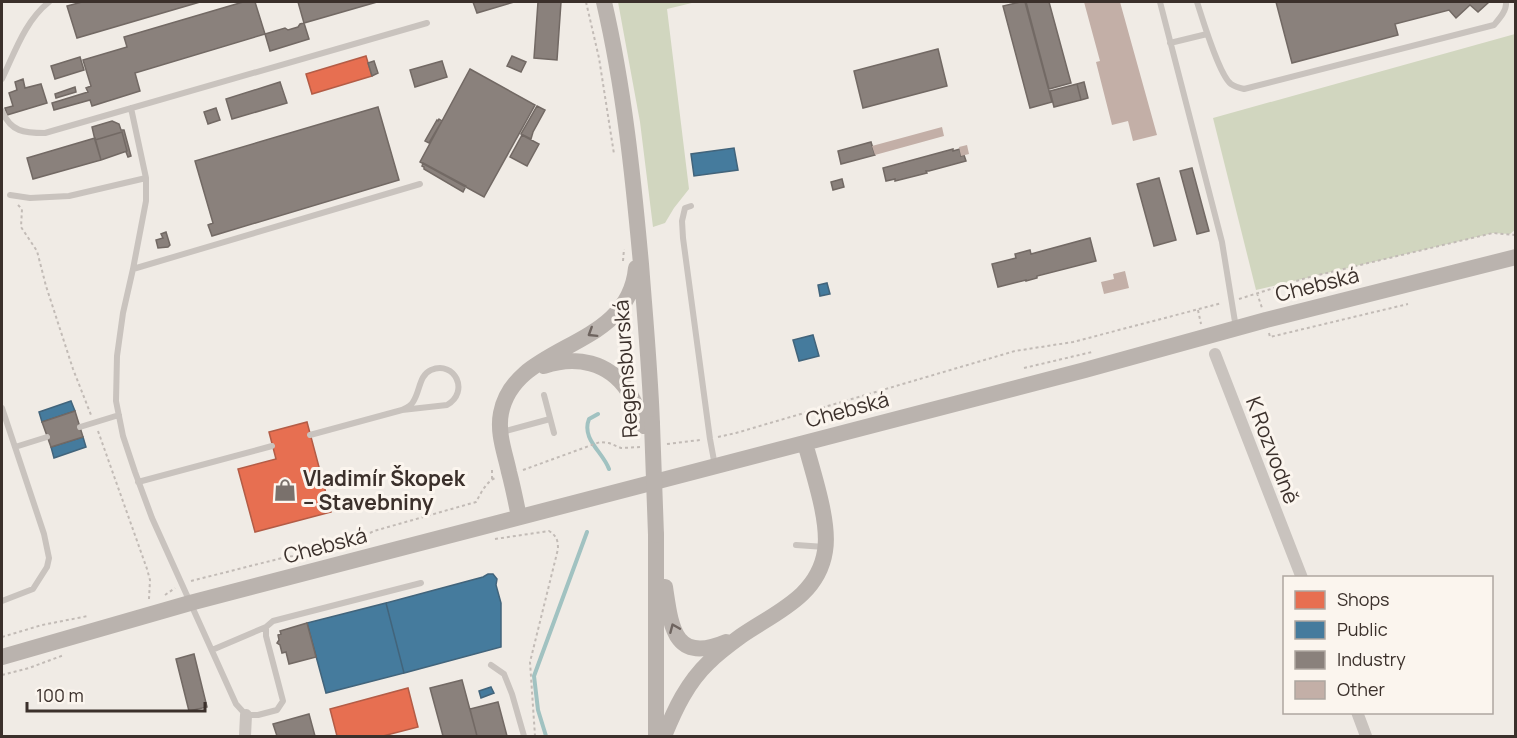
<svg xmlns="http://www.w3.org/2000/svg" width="1517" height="738" viewBox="0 0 1517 738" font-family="Manrope,sans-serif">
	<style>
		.green { fill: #d1d6bf }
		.shops { fill: #e76f51; stroke: #b35c46; stroke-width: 1.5 }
		.public { fill: #457b9d; stroke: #42647b; stroke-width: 1.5 }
		.industry { fill: #8a817c; stroke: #726964; stroke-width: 1.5 }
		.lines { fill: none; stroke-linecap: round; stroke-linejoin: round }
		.stream { stroke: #a1c2c1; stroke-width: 4 }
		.building { fill: #c3afa7 }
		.path { stroke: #c2bbb6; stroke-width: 2; stroke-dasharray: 3 3; stroke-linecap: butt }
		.lane { stroke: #c9c3be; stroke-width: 6 }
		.street { stroke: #c9c3be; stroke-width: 12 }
		.secondary { stroke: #bab3ae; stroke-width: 16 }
		.secondary-bridge { stroke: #bab3ae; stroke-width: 16 }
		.oneway { stroke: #6e645f }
		.labels { text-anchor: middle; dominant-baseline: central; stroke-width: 6; stroke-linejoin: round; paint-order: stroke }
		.street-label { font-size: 21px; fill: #3b302b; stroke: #fbf5ee }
		.poi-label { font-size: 21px; font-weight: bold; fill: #3b302b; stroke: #fbf5ee; text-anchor: start }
	</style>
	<rect width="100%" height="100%" fill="#f0ebe5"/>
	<path class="green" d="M618,2H696L667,9L689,189L674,208L665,223L653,227L640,122Z
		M1515,34V230L1510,234L1493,233L1256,290L1213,118Z"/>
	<path class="shops" d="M366,56L372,76L312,94L306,74Z
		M307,422L331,512L255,532L238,469L276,459L269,432Z
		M408,688L418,727L383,736H337L330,709Z"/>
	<path class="public" d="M734,148L738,170L694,176L691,154Z
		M827,283L830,294L820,296L818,285Z
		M813,335L819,356L799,361L793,340Z
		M71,401L75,411L42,422L39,412Z
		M83,437L86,447L54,458L51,447Z
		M488,574H493L497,579L496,585L501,603V647L404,673L386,603L483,577Z
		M386,603L404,673L326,693L307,623Z
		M491,687L494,693L481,698L479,691Z"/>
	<path class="industry" d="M82,2H200L77,38L67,6Z
		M243,2H255L265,34L135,73L140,91L92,106L90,100L54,110L52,103L88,92L86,88L91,86L83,60L127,47L124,37Z
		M298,2H377L304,23Z
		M473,2H514L477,13Z
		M538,2H561L557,60L534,58Z
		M1020,2H1025L1052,102L1030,108L1003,6Z
		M1026,2H1049L1071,83L1049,89Z
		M1276,2H1489L1478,12L1470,5L1456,18L1449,10L1395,24L1398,35L1292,63Z
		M304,23L309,39L270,51L265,34L285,28L288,30L298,27L300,24Z
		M938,49L947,86L863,108L854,71Z
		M512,56L526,62L521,72L507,66Z
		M80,57L84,70L55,79L51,66Z
		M374,61L378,73L372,76L368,63Z
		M442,61L447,77L415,87L410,70Z
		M470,69L535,105L484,197L420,162Z
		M23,79L25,88L41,84L47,103L7,115L5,108L13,106L9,93L17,90L15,82Z
		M280,82L287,103L232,119L226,99Z
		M1084,82L1088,98L1081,100L1077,84Z
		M1077,84L1081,100L1054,107L1050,91Z
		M75,87L76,92L56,98L55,94Z
		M537,106L545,110L533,132L531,139L521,134Z
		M378,107L399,180L212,236L208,225L213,223L195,161Z
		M216,108L220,120L208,124L204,112Z
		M439,119L442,121L429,143L425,141L437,120L438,121Z
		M112,121L119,124L121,130H124L131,156L128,157L126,152L127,151L122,132L95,140L92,127Z
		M122,132L127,151L101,160L95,140Z
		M522,135L539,144L527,166L510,157Z
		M95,138L101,160L33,179L27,158Z
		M871,142L875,155L841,164L838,151Z
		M953,149V151L960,149L961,156L964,155L966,161L929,171H926L927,173L895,181V179L886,181L883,168Z
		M423,163L466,186L463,192L424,169V167L422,166Z
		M1192,168L1209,231L1197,234L1180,171Z
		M1159,178L1176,240L1154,246L1137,184Z
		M842,179L844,187L833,190L831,182Z
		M166,232L170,245L168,247L158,248L156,240L163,238L161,234Z
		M1090,238L1096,261L1037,276V278L1026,281V280L998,287L992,264L1016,258L1015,254L1030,250L1031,254Z
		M75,411L83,437L51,447L42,422Z
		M307,623L316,657L289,664L286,652L282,653L280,645L277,643L279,640L278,635L281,634L280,631Z
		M194,654L207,707L189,711L176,659Z
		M462,680L477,736H443L430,688Z
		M498,702L507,736H477L470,709Z
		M309,714L315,736H277L273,724Z"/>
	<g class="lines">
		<path class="stream" d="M598,414L589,419C581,439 603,452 609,469
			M546,736L538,710L534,676L587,532"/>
	</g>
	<path class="building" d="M1084,2H1120L1157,135L1133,141L1128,121L1112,125L1096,62L1100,61Z
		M942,127L944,136L875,155L872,146Z
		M967,145L969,154L961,156L959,147Z
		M1125,271L1129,288L1104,294L1101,282L1114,279L1113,274Z"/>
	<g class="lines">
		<path class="path" d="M586,2L599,58L614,154
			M18,205L22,209L21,227L37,251L46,286L73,369L91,415
			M623,261L624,249
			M1257,293L1262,308
			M1239,299L1306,278L1493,233L1516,235
			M1198,310L1201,324
			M1269,333L1270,337L1408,304
			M1024,368L1092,352
			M98,431L147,569L150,580L149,599
			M718,437L736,433L1015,351L1073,342L1222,303
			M667,444L700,440
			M523,470L600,442L609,443L621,448L641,447
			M492,479V467
			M495,539L549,531C557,536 558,541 558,549L530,662L535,736
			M191,581L286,557L302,555L348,544L374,531L476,502C481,493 486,482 495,478
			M165,595L175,588
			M2,637L42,625L88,616
			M2,675L29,668L64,655"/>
		<path class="lane" d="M1160,2L1222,242L1236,328
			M1197,2C1202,17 1219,75 1231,84C1234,86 1240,88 1244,89L1494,25C1500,18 1507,10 1506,2
			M1170,43L1207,34
			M2,79C15,52 25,21 49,2
			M131,108L146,178
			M2,111C11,132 24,133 45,133L427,23
			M10,195L30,198L69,196L146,178V201L133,269L123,313L117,356L116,401L123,436L135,472L152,518L236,704L246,715H258L277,710L283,701L266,636V627L273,621L421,583
			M691,206L685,208L682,221L683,238L710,439L715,466
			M133,269L420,184
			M544,395L554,433
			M2,408L44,534L49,558L47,567L33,589L2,601
			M80,427L119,415
			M502,432L550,419
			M310,435L402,410L447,405C470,392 455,360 431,370C419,375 420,392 413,402C411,406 406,408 402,410
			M15,447L47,437
			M138,482L272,446
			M796,545L825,547
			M212,650L266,627
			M491,665L504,674L512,694L524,736"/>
		<path class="street" d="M1215,354L1302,578
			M1357,712L1366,736
			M245,736L246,715"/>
		<path class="secondary" d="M604,2C624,88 633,176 641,264C645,317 650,370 652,424
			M544,366C576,355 609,362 628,391C635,401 639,414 644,426
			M519,517C516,502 513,487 509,472C505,453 497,433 501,413C515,341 628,352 636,268
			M656,535V736
			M665,587C671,627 674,664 726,642
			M2,657L190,603L1085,370L1266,320L1516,257
			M664,736C675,709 687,683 709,662C718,653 730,644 741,636C774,613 818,597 825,551C830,522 813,473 805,443"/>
		<path class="secondary-bridge" d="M652,424L656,535"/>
	</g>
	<defs><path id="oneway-chevron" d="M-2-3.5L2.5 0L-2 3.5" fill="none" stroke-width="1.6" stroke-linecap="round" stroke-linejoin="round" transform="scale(1.5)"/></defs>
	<g class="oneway">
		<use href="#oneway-chevron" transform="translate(592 333) rotate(148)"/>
		<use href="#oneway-chevron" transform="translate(674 628) rotate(-113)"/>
	</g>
	<defs>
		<g id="shop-bare" transform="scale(1.8)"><path d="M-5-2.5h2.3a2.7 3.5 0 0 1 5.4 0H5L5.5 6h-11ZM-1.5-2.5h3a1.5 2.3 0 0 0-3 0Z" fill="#7a716c" stroke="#fbf5ee" stroke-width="2.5" paint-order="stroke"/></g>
	</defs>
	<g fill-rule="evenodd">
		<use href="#shop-bare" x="285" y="490"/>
	</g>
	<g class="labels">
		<g class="street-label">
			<text transform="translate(1317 284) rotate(-14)">Chebská</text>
			<text transform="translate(625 369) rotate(-94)">Regensburská</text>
			<text transform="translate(847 409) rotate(-15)">Chebská</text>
			<text transform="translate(1273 450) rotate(69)">K Rozvodně</text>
			<text transform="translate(325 545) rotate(-15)">Chebská</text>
		</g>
		<g class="poi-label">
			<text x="303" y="478">Vladimír Škopek<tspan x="303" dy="24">– Stavebniny</tspan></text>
		</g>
	</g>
	<rect width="1517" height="738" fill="none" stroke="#3b302b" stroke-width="6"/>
	<rect x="1283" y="576" width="210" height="138" fill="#fbf5ee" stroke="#aea6a0" stroke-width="1.5"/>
	<rect x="1295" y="591" width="30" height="18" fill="#e76f51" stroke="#aea6a0" stroke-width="1.5"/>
	<text x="1337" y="606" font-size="18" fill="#3b302b">Shops</text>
	<rect x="1295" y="621" width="30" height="18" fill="#457b9d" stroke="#aea6a0" stroke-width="1.5"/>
	<text x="1337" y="636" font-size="18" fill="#3b302b">Public</text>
	<rect x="1295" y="651" width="30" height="18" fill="#8a817c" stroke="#aea6a0" stroke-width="1.5"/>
	<text x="1337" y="666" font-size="18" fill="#3b302b">Industry</text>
	<rect x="1295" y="681" width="30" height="18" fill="#c3afa7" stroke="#aea6a0" stroke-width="1.5"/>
	<text x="1337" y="696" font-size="18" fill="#3b302b">Other</text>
	<path d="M27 702v9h178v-9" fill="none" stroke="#3b302b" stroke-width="3"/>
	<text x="36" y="702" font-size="18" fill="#3b302b" stroke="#fbf5ee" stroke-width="4.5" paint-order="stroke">100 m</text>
</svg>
